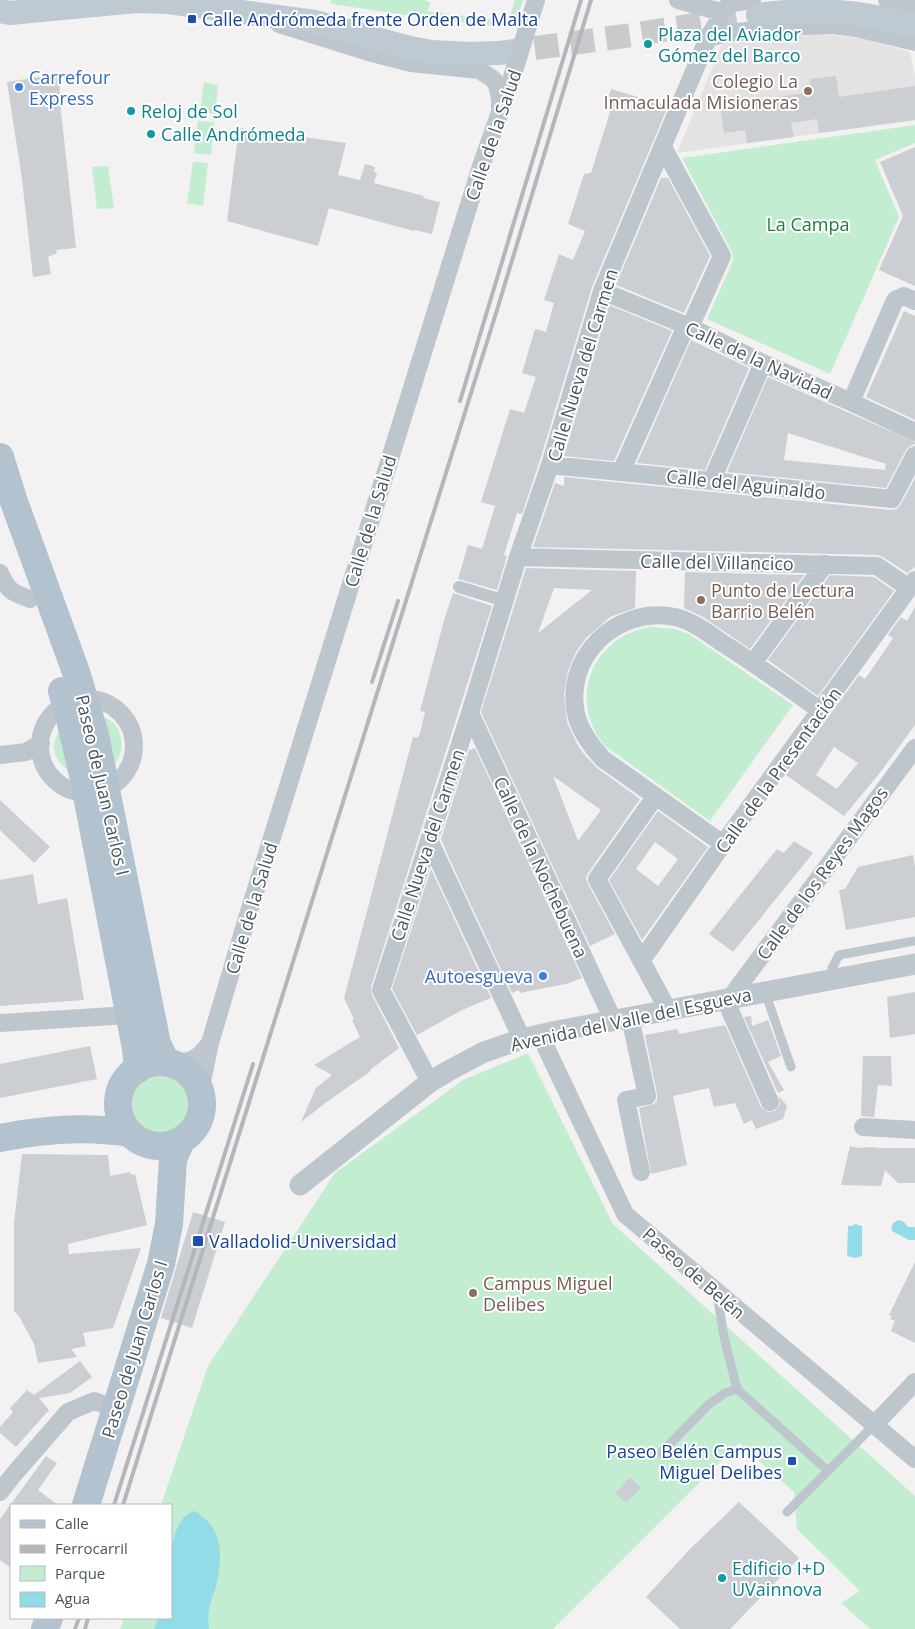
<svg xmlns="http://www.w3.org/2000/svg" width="915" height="1629" viewBox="0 0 915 1629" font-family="'Open Sans',sans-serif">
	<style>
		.education { fill: #e4e2e2 }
		.green { fill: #c3edd0 }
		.water { fill: #92dce8 }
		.building { fill: #cbced3; fill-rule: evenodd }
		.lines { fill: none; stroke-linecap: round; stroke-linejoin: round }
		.secondary-tunnel { stroke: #c9cacc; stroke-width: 24; stroke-dasharray: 24 12; stroke-linecap: butt }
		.service { stroke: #bec6cd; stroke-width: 9 }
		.pedestrian { stroke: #bec6cd; stroke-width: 12 }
		.minor { stroke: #bec6cd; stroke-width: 18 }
		.tertiary { stroke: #bec6cd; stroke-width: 21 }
		.secondary { stroke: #bec9d1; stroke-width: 24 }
		.primary { stroke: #b2c2ce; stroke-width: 28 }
		.rail { stroke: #b3b7bb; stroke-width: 4 }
		.transit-dot { fill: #1a4fb4; stroke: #fff; stroke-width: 2 }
		.culture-dot { fill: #0f9aa8; stroke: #fff; stroke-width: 2 }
		.shop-dot { fill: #3f7fe0; stroke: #fff; stroke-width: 2 }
		.education-dot { fill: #8d6e63; stroke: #fff; stroke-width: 2 }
		.labels { text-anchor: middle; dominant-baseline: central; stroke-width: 4; stroke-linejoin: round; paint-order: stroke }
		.transit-label { font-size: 18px; fill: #164399; stroke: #fff; text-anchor: start }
		.culture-label { font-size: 18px; fill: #0d838f; stroke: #fff; text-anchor: start }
		.shop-label { font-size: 18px; fill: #366cbe; stroke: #fff; text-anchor: start }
		.education-label { font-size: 18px; fill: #785e54; stroke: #fff; text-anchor: start }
		.street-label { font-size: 18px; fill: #4a565d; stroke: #fff }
		.park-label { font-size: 18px; fill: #1d7c45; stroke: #fff }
	</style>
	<rect width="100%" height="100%" fill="#f3f1f1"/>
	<path class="education" d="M822,34L865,39L910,52L915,75V120L677,153L722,44Z"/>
	<path class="green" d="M331,0H424L431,3L427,11L508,22L515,0H523L514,28L426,18L331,4Z
		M204,82L218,85L215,114L200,112Z
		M198,121L214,122L211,155L194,153Z
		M915,125V143L875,160L899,217L830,374L707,319L732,263L733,254L682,158Z
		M193,162L208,163L203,206L187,203Z
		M108,166L114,208L97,209L92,167Z
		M651,627L675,629L689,634L793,705L710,821L605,746C566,700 593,635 651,627Z
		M99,715C105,718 112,720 116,726C125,740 123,758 111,768Z
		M64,724L77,776C54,764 46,746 64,724Z
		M528,1053L613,1224L915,1496V1629H870L841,1603L860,1591L797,1529L794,1492L739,1443L553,1629H120L124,1618H171V1505H161L208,1366L335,1173L463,1080Z
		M132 1105a30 30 0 1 1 60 0a30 30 0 1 1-60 0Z"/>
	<path class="water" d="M899,1220L904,1222L908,1227H915V1240H909L892,1231C891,1225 893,1222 899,1220Z
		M855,1224L862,1226V1256L855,1258L847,1256L848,1226H852Z
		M194,1511C224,1527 223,1557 216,1587C214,1593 211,1599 210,1605C208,1613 208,1621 209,1629H154L158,1618H171C171,1589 162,1523 194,1511Z"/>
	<path class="building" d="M59,74L61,111L76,248L56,250L57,253L48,257L51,274L33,277L22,179L7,82Z
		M836,76L839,97L915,86V120L819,133L817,119L791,123L794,137L747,143L745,130L724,133L720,106L812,92L810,79Z
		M611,89L668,106L592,287L541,457L522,514L517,513L504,555L507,556L497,590L458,579L468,545L482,549L495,506L481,502L510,409L524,413L536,377L522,373L535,329L546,332L554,303L544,300L559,254L573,260L585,231L568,224L584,174L591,173L611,109L605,107Z
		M239,128L346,143L338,175L360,180L365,164L375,167L374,172L377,173L374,183L424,196L423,198L440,202L432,234L415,230L414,231L329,208L318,246L227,221Z
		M915,147V286L879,270L903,216L880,162Z
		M661,178H668L710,256L684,313L616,285Z
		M609,305L672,331L614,461L564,456Z
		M904,311L915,316V420L866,397Z
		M691,340L749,368L705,470L637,463Z
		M768,377L915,442V444L910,446L906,450L886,488L727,472ZM788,433L886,464L885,470L784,460Z
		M564,477L891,510L897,509L901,504L915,478V567L907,573L883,557L877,555L533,547L555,483L564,486Z
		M526,568L636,571L635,608L610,617L586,638L576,652L568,671L564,694L567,722L577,744L583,753L597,768L640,799L588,873L586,878L588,884L615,934L590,946L481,712ZM554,588L592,590L538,633ZM553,776L601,810L578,841Z
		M685,572L804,575L750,649L703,617L684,608Z
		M830,575L874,577L894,591L818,696L768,660Z
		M453,593L492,606L371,987L372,995L399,1048L370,1070L371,1071L328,1101L301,1122L316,1088L332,1075L314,1065L360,1037L352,1020L354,1019L344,998L413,737L417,738L420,734L425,712L420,711L443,624Z
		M915,607V725L879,774L844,816L786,775L859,675L865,679L879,659L893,638L888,635L901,617L907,621ZM834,747L858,763L837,789L816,775Z
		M475,748L582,978L566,984L520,993L519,990L512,993L449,858L441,839L469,750Z
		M0,800L50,847L34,863L0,830Z
		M658,811L708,847L642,940L609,880ZM655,842L678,859L658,886L636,869Z
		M794,841L813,853L733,952L709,934L777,849L784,853Z
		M913,855L915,867V917L846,930L839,890L845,889L858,867Z
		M431,869L491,998L462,1010L417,1035L392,989Z
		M33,874L38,904L67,898L84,1000L0,1006V880Z
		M915,992V1034L890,1038L887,997Z
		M751,1016L752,1026L768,1020L781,1056L768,1062L784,1090L778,1093L744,1017Z
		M725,1025L761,1107L768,1112L775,1111L780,1104L779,1096L787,1106L783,1119L756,1129L752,1120L744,1124L735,1103L714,1107L709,1088L673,1096L687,1165L651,1174L639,1108L654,1104L657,1100V1094L645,1035L677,1029L679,1034Z
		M90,1046L97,1079L0,1098V1064Z
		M863,1056H891L892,1086L878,1085L874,1117L861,1116Z
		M850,1146L858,1148L870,1147L880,1148H915V1183H898L885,1170L881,1186L841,1185Z
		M22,1154L108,1155L110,1176L130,1172L131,1175L135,1174L147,1225L68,1244L69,1254L141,1248L113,1328L83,1333L86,1346L71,1349L77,1357L38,1363L34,1344L19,1316L14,1311V1223Z
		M193,1212L225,1222L192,1328L161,1318Z
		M915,1262V1343L891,1331L895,1321L890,1319L892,1316L889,1315Z
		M80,1361L92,1377L70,1393L39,1398L49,1410L16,1447L0,1433V1427L13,1412L10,1408L27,1390L34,1395Z
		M46,1456L57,1463L38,1490L58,1505H11V1568L0,1560V1519Z
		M630,1477L641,1488L626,1503L615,1493Z
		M739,1502L799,1558L730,1629H680L646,1597L690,1549Z"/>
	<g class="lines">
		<path class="secondary-tunnel" d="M499,53L632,35L758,15"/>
		<path class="service" d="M833,978L832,968L839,955L915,941
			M765,992L791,1067
			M717,1294L724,1337L737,1389L828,1471
			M661,1453L709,1404L725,1393L737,1389
			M787,1512L874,1425"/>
		<path class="pedestrian" d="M459,587L505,601"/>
		<path class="minor" d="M678,0L721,12
			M887,0L915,9
			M279,24L368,52L411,63L479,70L493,79L497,85L500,98V108
			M708,38L729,33L779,27L832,25L856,28L915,42
			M663,147L722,256L690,327
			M602,291L690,327L763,363L851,402L915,432
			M851,402L895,300L904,296L915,301
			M550,465L892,499L915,455
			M621,472L686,326
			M712,480L763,363
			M518,557L877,566L909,588
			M0,573C9,592 11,592 30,599
			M753,663L825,564
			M40 746a47 47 0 1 1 94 0a47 47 0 1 1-94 0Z
			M470,713L613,1020
			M0,755L26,752L41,743
			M655,797L597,879L668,1010
			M429,840L522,1039
			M723,844L603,759C592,747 582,734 577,718C561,658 617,605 675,617C693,621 709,634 724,644C757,665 789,688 821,711
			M641,961L723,844L915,580
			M730,998L915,748
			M725,999L770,1102
			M630,1017L647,1096L626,1100L641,1172
			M0,1023L129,1015
			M540,1035L625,1214L915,1459
			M173,1064C193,1061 197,1060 210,1043
			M430,1082L381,990L470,713L518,557L550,465L602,291L708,38L719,20L721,12L732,3L752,0
			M200,1091L210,1043L247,918L482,163L509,87L536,0
			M863,1127L915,1130
			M874,1425L915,1382
			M0,1492L14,1474L68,1412L94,1401L117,1409"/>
		<path class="tertiary" d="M300,1185L430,1082L450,1070L484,1052L522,1039L552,1032L915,964"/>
		<path class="secondary" d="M0,11L10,13L136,1L168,2L315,22L410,48L432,52L470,54L499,53
			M758,15C815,7 860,11 915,26"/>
		<path class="primary" d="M0,457L13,499L76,672L95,735L157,1044L166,1062
			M62,691L70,719L83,775L136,1048L138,1069
			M118 1104a42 42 0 1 1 84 0a42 42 0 1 1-84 0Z
			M0,1138C43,1129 87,1126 130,1133
			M86,1505L161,1264L169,1224L173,1159L181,1141
			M45,1629L49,1618"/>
		<path class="rail" d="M460,401L581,0
			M372,682L398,601
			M114,1505L253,1064
			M123,1505L497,310L591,0
			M75,1629L79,1618
			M85,1629L88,1618"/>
	</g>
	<g class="transit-dot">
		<rect x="187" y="14" width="10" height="10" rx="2.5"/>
		<rect x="192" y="1235" width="12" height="12" rx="2.5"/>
		<rect x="787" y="1456" width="10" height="10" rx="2.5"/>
	</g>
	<g class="culture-dot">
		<circle cx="648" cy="44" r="5"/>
		<circle cx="131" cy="111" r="5"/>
		<circle cx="151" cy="134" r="5"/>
		<circle cx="722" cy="1578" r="5"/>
	</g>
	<g class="shop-dot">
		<circle cx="19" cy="87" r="5"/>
		<circle cx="543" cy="976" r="5"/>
	</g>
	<g class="education-dot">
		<circle cx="808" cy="91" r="5"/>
		<circle cx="701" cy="600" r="5"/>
		<circle cx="473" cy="1293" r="5"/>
	</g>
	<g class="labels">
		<g class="transit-label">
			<text x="202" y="19">Calle Andrómeda frente Orden de Malta</text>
			<text x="209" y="1241">Valladolid-Universidad</text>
			<text x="782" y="1451" text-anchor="end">Paseo Belén Campus<tspan x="782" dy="21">Miguel Delibes</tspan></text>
		</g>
		<g class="culture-label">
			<text x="658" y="34">Plaza del Aviador<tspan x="658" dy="21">Gómez del Barco</tspan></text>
			<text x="141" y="111">Reloj de Sol</text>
			<text x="161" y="134">Calle Andrómeda</text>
			<text x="732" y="1568">Edificio I+D<tspan x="732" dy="21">UVainnova</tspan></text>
		</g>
		<g class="shop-label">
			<text x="29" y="77">Carrefour<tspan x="29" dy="21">Express</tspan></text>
			<text x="533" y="976" text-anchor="end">Autoesgueva</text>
		</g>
		<g class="education-label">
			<text x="798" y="81" text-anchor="end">Colegio La<tspan x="798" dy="21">Inmaculada Misioneras</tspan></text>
			<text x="711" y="590">Punto de Lectura<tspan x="711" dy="21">Barrio Belén</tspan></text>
			<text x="483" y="1283">Campus Miguel<tspan x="483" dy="21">Delibes</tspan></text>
		</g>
		<g class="street-label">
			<text transform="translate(493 135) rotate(-71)">Calle de la Salud</text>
			<text transform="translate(759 360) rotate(25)">Calle de la Navidad</text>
			<text transform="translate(582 365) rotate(-73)">Calle Nueva del Carmen</text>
			<text transform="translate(746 484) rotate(6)">Calle del Aguinaldo</text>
			<text transform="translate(370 521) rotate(-73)">Calle de la Salud</text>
			<text transform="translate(717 562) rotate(1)">Calle del Villancico</text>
			<text transform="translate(778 770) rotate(-54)">Calle de la Presentación</text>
			<text transform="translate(103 785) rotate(77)">Paseo de Juan Carlos I</text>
			<text transform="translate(427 845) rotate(-72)">Calle Nueva del Carmen</text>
			<text transform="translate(541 867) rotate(65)">Calle de la Nochebuena</text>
			<text transform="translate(822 873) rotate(-54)">Calle de los Reyes Magos</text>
			<text transform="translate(251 908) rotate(-73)">Calle de la Salud</text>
			<text transform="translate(631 1019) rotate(-12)">Avenida del Valle del Esgueva</text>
			<text transform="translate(694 1273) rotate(41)">Paseo de Belén</text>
			<text transform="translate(134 1349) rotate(-73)">Paseo de Juan Carlos I</text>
		</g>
		<g class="park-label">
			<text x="808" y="224">La Campa</text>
		</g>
	</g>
	<rect x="10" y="1504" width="162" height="115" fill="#ffffff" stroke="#b7bbbe"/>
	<rect x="20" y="1520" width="25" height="8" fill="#b2c2ce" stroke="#b7bbbe"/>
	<text x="55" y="1529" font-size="15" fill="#4a565d">Calle</text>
	<rect x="20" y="1545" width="25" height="8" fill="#b3b7bb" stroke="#b7bbbe"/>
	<text x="55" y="1554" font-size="15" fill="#4a565d">Ferrocarril</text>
	<rect x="20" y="1566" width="25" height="15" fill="#c3edd0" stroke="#b7bbbe"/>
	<text x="55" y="1579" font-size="15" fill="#4a565d">Parque</text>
	<rect x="20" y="1592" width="25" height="15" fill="#92dce8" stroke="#b7bbbe"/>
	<text x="55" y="1604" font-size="15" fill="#4a565d">Agua</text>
</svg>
